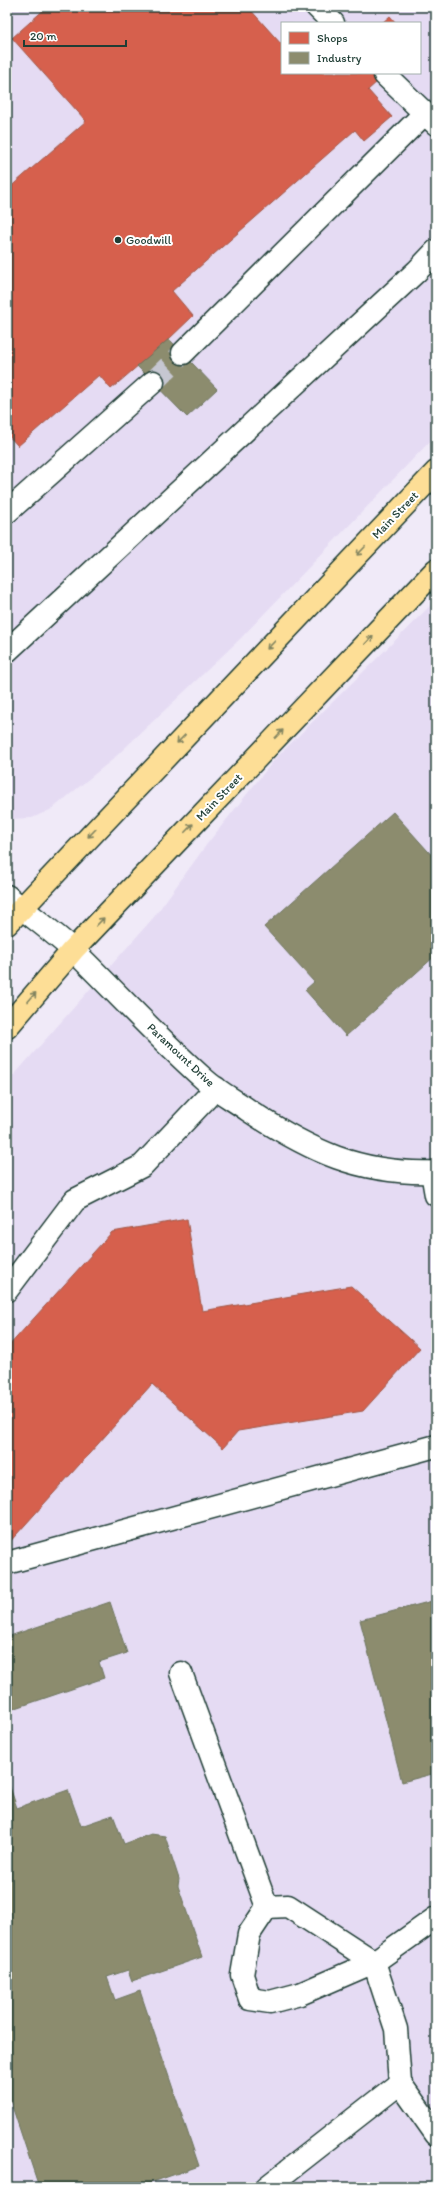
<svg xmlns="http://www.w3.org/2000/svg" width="443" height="2194" viewBox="0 0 443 2194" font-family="Itim,sans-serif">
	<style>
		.built { fill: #e5dbf3; fill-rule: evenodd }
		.shops { fill: #d6604d; stroke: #9f5646 }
		.industry { fill: #8c8c6e; stroke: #6b745d }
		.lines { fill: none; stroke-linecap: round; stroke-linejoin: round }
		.minor-tunnel { stroke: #c6c7d1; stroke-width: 22; stroke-dasharray: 22 11; stroke-linecap: butt }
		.minor-casing { stroke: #1f3d34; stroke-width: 25 }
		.major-casing { stroke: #1f3d34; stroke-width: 25 }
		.minor { stroke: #fff; stroke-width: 22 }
		.major { stroke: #fdde96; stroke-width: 22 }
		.oneway { stroke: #838560 }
		.poi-dot { fill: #1f3d34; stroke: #fff; stroke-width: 1.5 }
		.labels { text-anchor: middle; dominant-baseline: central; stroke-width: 4; stroke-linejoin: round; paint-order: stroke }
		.poi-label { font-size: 12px; fill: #1f3d34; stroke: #fff; text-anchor: start }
		.street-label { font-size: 12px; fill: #1f3d34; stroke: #fff }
	</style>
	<rect width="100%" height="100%" fill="#f0eaf8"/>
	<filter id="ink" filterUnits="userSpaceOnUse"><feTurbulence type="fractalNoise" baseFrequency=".025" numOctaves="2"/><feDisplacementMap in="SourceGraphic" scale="8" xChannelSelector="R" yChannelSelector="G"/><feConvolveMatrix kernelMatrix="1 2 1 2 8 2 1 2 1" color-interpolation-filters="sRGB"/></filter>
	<g filter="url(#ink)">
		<path class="built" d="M7,7H436V435L239,640L112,760L52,809L32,818L9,819L7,818ZM282,23H420V73H282Z
			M436,600V2187H7V1083L154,917L207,844L275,759Z"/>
		<path class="shops" d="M47,7H248L282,45V73H387L368,90L392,117L364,141L355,130L172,291L193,316L169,339L111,389L99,375L18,446L7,434V190L86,121L12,38Z
			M390,16L396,23H382Z
			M187,1219L202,1311L351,1286L420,1348L363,1411L238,1431L223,1448L152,1384L7,1545V1348L112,1232Z"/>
		<path class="industry" d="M169,339L217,389L187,417L137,366Z
			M393,812L436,860V955L346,1036L305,990L314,982L264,927Z
			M436,1600V1773L402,1782L360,1620Z
			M110,1602L127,1653L99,1662L104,1678L7,1711V1637Z
			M7,1778L17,1808L68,1790L81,1826L113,1815L124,1844L151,1834L165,1836L179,1879L178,1886L202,1957L132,1981L128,1970L107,1977L115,2000L140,1991L199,2166L138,2187H39L7,2091Z"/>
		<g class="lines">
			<path class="minor-tunnel" d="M153,382L183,353"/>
			<g class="minor-casing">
				<path id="minor" d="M317,7L333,23
					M385,75L436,124
					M183,353L425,113
					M7,512L153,382
					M7,651L417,271L436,251
					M7,896C29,915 54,932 75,952C118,994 159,1039 204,1079C217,1091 234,1100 248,1110C310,1151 360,1175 436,1172
					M432,1172L436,1195
					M7,1290L75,1200L142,1166L216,1088
					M7,1563L436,1446
					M181,1673L267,1907
					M436,1918L374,1962L300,1994L270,2002L250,1999L242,1975L249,1934L267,1907L288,1906L374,1962L396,2029L400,2083L436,2134
					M267,2187L400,2083"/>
			</g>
			<g class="major-casing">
				<path id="major" d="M7,924L436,472
					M7,1027L73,950L436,570"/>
			</g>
			<use href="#minor" class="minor"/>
			<use href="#major" class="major"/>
		</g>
		<defs><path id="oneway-shaft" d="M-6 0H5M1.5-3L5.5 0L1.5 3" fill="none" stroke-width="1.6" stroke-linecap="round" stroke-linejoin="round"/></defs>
		<g class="oneway">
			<use href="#oneway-shaft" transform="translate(361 551) rotate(134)"/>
			<use href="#oneway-shaft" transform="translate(369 640) rotate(-46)"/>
			<use href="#oneway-shaft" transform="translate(271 645) rotate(134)"/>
			<use href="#oneway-shaft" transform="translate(279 734) rotate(-46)"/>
			<use href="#oneway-shaft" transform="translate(181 739) rotate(134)"/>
			<use href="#oneway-shaft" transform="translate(189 828) rotate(-46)"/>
			<use href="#oneway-shaft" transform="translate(92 833) rotate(134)"/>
			<use href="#oneway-shaft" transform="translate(100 922) rotate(-46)"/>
			<use href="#oneway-shaft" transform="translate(32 997) rotate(-49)"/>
		</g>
	</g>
	<circle class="poi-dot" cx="118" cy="240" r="4"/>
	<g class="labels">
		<g class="poi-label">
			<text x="126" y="240">Goodwill</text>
		</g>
		<g class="street-label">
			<text transform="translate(395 515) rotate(-46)">Main Street</text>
			<text transform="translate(219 797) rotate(-46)">Main Street</text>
			<text transform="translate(181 1055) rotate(43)">Paramount Drive</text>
		</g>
	</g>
	<rect width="443" height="2194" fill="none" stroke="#fff" stroke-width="24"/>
	<rect x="12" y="12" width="419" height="2170" fill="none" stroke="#1f3d34" stroke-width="1.5" filter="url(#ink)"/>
	<rect x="281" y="22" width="140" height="52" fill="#ffffff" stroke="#a5b1ae"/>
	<rect x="289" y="32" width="20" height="12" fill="#d6604d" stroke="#a5b1ae"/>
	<text x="317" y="42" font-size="12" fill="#1f3d34">Shops</text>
	<rect x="289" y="52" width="20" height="12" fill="#8c8c6e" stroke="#a5b1ae"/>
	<text x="317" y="62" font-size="12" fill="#1f3d34">Industry</text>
	<path d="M24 40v6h102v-6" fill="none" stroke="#1f3d34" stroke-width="2"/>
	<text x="30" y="40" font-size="12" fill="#1f3d34" stroke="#ffffff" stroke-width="3" paint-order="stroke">20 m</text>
</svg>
